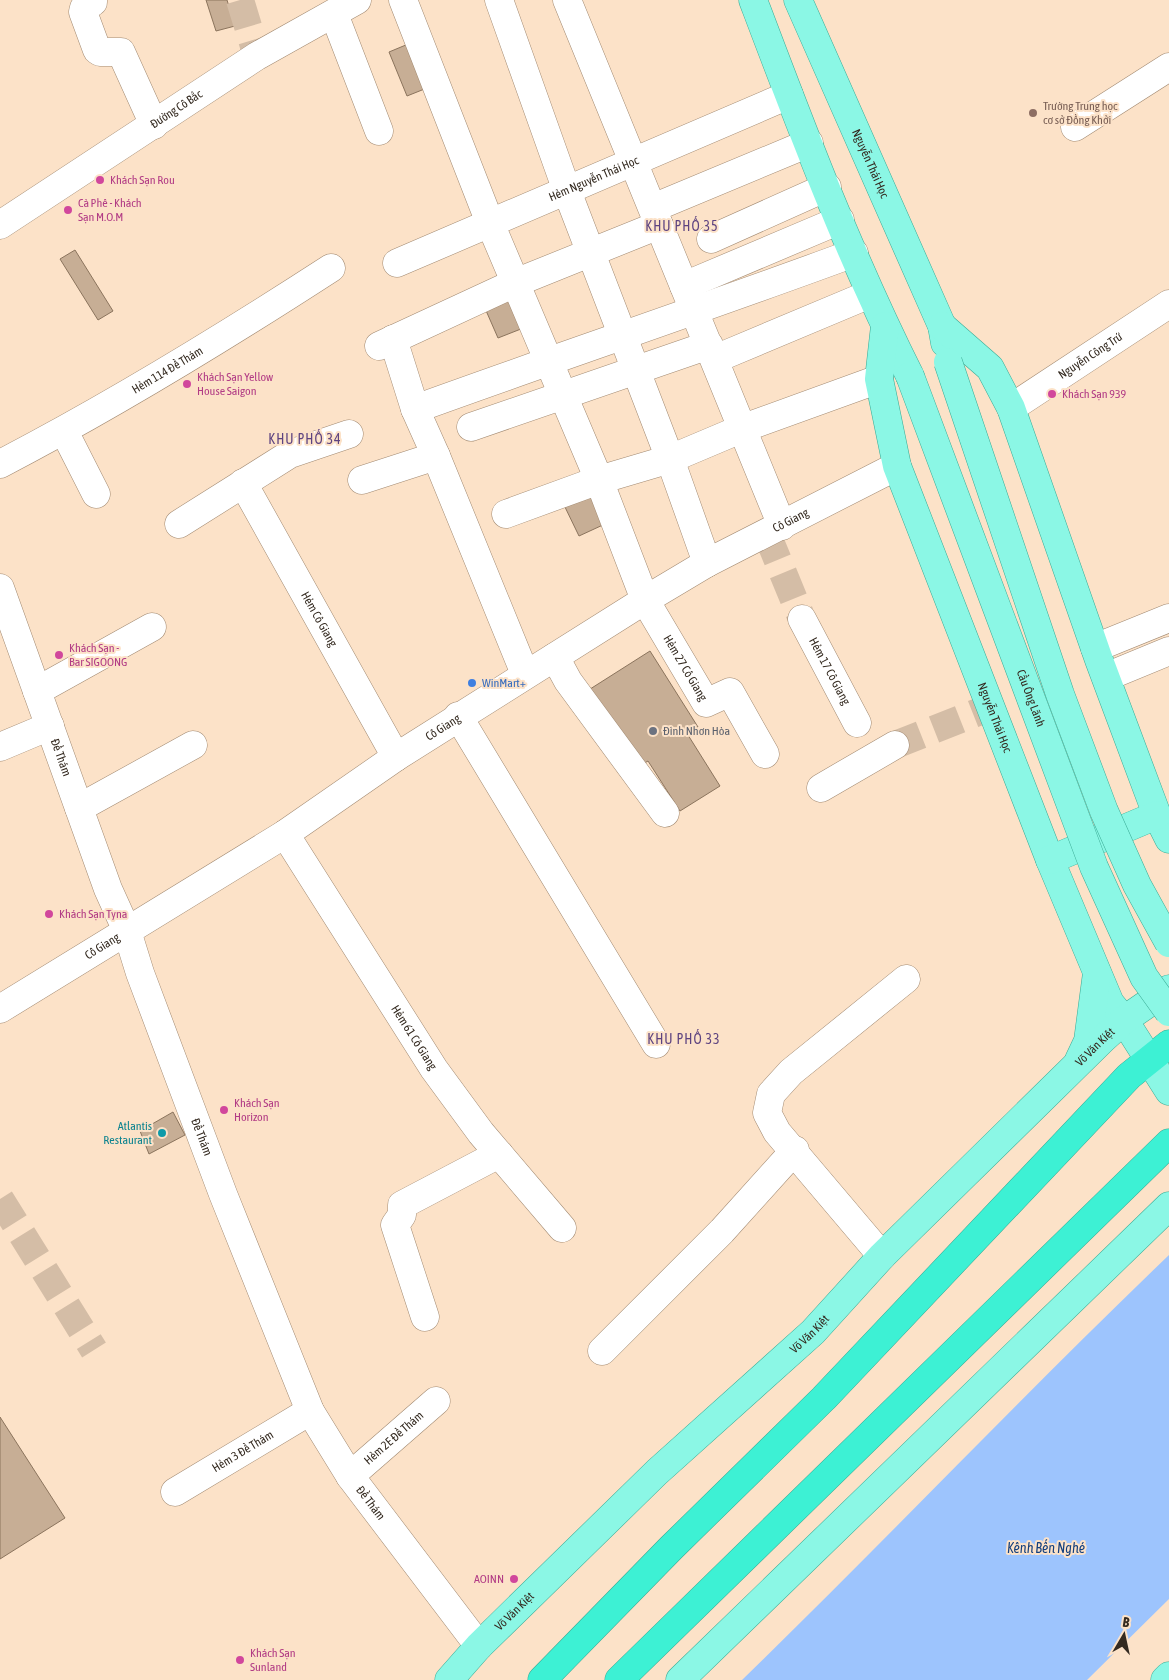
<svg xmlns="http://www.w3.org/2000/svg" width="1169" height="1680" viewBox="0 0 1169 1680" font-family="'Asap Condensed',sans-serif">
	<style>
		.water { fill: #9dc4fd }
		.building { fill: #c7ae95; stroke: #8b745d }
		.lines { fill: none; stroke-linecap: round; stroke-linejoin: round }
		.minor-tunnel { stroke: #d4bda6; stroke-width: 28; stroke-dasharray: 28 14; stroke-linecap: butt }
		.minor-casing { stroke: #a28a72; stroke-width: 29 }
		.major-casing { stroke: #3aab95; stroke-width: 29 }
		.highway-casing { stroke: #3aab95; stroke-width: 29 }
		.minor { stroke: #fff; stroke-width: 28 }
		.major { stroke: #8bf7e5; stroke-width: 28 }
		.highway { stroke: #3df1d4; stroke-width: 28 }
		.major-bridge-casing { stroke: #3aab95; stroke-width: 29; stroke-linecap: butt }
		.major-bridge { stroke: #8bf7e5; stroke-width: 28 }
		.education-dot { fill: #8d6e63; stroke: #fce2c8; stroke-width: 2 }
		.hotel-dot { fill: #d1479c; stroke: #fce2c8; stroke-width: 2 }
		.shop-dot { fill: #3f7fe0; stroke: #fce2c8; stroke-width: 2 }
		.worship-dot { fill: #6b7280; stroke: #fce2c8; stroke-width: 2 }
		.culture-dot { fill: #0f9aa8; stroke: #fce2c8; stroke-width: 2 }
		.labels { text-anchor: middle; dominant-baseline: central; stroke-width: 4; stroke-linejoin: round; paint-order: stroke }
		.education-label { font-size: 12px; fill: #785e54; stroke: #fce2c8; text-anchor: start }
		.street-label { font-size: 12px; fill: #342a20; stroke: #fce2c8 }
		.hotel-label { font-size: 12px; fill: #b23c85; stroke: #fce2c8; text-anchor: start }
		.shop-label { font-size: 12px; fill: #366cbe; stroke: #fce2c8; text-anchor: start }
		.worship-label { font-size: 12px; fill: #5b616d; stroke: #fce2c8; text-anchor: start }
		.culture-label { font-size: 12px; fill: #0d838f; stroke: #fce2c8; text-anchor: end }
		.neighbourhood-label { font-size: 14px; letter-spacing: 1px; fill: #5d4380; stroke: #fce2c8 }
		.water-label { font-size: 14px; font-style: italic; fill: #133f7d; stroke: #fce2c8 }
	</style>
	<rect width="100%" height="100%" fill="#fce2c8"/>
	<path class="water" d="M1169,1255V1599L1087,1680H742C886,1540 1024,1394 1169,1255Z"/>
	<path class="building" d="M206,0H227L235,26L216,31Z
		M413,42L432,86L407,96L389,52Z
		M75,250L113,311L98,320L60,259Z
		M512,290L526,327L498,338L484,306Z
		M590,493L605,524L579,536L564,505Z
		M650,651L698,727L688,735L720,786L680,811L648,761L636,768L587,691Z
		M173,1112L185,1135L149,1154L140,1131Z
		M0,1417L65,1518L0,1559Z"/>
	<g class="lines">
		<path class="minor-tunnel" d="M240,0L257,56
			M767,534L802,619
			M895,745L991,707
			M0,1199L94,1350"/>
		<g class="minor-casing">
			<g id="minor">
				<path d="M93,0V2L84,8L83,12L97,50L100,52H121L154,125"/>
				<path id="s1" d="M403,0L490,223L599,480L645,600L706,703L730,692L765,754"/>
				<path d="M499,0L567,191L670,459L707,563"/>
				<path d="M567,0L782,526"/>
				<path d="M334,14L379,131"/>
				<path d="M1075,127L1169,67"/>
				<path d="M653,208L809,143"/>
				<path id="s2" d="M0,225L257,56L357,0"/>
				<path d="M711,239L827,187"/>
				<path id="s3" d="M397,263L789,95"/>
				<path d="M684,286L840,220"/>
				<path d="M379,346L515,283L659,225"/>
				<path d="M715,359L870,294"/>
				<path id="s4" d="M1011,408L1169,304"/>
				<path d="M415,409C561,356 708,307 854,253"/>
				<path d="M471,427L709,345"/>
				<path d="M64,431L96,494"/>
				<path d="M436,456L525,674"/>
				<path id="s5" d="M0,464C114,405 223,338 331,268"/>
				<path d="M362,480L436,456L415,409L393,339"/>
				<path id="s6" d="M243,483L396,757"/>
				<path d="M506,514L599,480L670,459L741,429L879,379"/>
				<path d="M179,524L290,454L349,434"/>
				<path id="s7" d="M0,588L108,889L127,931L140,973L223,1194L310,1411L350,1476L479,1646"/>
				<path id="s8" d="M802,619L857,723"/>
				<path d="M1095,648L1169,618"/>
				<path d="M555,657L568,681L665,813"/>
				<path d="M1106,677L1169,651"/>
				<path d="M37,691L152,627"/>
				<path d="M458,716L656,1044"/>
				<path d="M0,747L50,726"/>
				<path d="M821,788L895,745"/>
				<path d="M79,808L193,745"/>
				<path id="s9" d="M285,834L434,1069L481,1133L562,1228"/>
				<path id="s10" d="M0,1009L285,834L396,757L645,600L707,563L897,466"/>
				<path d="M882,1256L777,1132L767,1113L771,1094L791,1072L906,979"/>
				<path d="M425,1317L395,1225L402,1215V1205L499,1154"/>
				<path d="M602,1351L722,1231L795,1150"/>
				<path id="s11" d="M350,1476L436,1401"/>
				<path id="s12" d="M175,1492L310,1411"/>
			</g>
		</g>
		<g class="major-casing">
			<g id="major">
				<path d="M753,0C801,127 849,255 910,376"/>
				<path id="s13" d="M798,0L942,326L945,343"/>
				<path id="s14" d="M885,326L879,379L897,466L1050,860L1110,1003L1124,1020L1169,1091"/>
				<path d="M942,326L990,368L1011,408L1099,660L1157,815L1169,839"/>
				<path d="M1050,860L1157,815"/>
				<path d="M1079,1060L1088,1041L1097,973"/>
				<path id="s15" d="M449,1680L479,1646L657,1472L813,1332L882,1256L1104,1038L1124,1020L1169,989"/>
				<path d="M680,1680L1169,1206"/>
				<path d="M1165,1680L1169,1676"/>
			</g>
		</g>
		<g class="highway-casing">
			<path id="highway" d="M542,1680L671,1548L824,1398L1129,1076L1169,1044
				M619,1680L1169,1143"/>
		</g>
		<use href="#minor" class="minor"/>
		<use href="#major" class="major"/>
		<use href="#highway" class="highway"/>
		<g class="major-bridge-casing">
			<g id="major-bridge">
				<path d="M948,362L1060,694L1104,811L1137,885L1169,943"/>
				<path id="s16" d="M910,376L1094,867L1144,977L1169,1012"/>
			</g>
		</g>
		<use href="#major-bridge" class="major-bridge"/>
	</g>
	<circle class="education-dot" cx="1033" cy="113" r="5"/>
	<g class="hotel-dot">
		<circle cx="100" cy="180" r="5"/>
		<circle cx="68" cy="210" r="5"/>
		<circle cx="187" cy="384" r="5"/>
		<circle cx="1052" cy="394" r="5"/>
		<circle cx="59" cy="655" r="5"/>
		<circle cx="49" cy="914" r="5"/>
		<circle cx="224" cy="1110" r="5"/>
		<circle cx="514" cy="1579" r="5"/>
		<circle cx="240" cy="1660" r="5"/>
	</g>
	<circle class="shop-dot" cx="472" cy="683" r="5"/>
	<circle class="worship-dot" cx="653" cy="731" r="5"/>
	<circle class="culture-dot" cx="162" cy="1133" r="5"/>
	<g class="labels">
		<g class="education-label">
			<text x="1043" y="106">Trường Trung học<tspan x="1043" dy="14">cơ sở Đồng Khởi</tspan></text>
		</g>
		<g class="street-label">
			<text stroke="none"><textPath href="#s2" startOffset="211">Đường Cô Bắc</textPath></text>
			<text stroke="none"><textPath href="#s13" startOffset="179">Nguyễn Thái Học</textPath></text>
			<text stroke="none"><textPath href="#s3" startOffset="214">Hẻm Nguyễn Thái Học</textPath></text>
			<text stroke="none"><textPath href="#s4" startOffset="95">Nguyễn Công Trứ</textPath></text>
			<text stroke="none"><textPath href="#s5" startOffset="192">Hẻm 114 Ðề Thám</textPath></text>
			<text stroke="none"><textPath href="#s10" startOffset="930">Cô Giang</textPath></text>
			<text stroke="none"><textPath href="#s6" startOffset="156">Hẻm Cô Giang</textPath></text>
			<text stroke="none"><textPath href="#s1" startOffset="726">Hẻm 27 Cô Giang</textPath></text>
			<text stroke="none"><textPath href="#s8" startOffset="59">Hẻm 17 Cô Giang</textPath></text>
			<text stroke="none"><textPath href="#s16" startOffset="344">Cầu Ông Lãnh</textPath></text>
			<text stroke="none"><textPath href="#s14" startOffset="412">Nguyễn Thái Học</textPath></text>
			<text stroke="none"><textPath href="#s10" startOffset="525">Cô Giang</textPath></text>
			<text stroke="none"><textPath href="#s7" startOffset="180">Ðề Thám</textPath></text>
			<text stroke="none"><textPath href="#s10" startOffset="120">Cô Giang</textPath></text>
			<text stroke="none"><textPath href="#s9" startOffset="241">Hẻm 61 Cô Giang</textPath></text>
			<text stroke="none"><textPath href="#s15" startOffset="905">Võ Văn Kiệt</textPath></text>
			<text stroke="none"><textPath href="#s7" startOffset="585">Ðề Thám</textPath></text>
			<text stroke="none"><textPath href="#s15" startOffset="500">Võ Văn Kiệt</textPath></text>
			<text stroke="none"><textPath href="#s11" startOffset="58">Hẻm 2E Đề Thám</textPath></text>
			<text stroke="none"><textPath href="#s12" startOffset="79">Hẻm 3 Đề Thám</textPath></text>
			<text stroke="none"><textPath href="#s7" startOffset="990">Ðề Thám</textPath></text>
			<text stroke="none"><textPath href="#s15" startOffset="95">Võ Văn Kiệt</textPath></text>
		</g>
		<g class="hotel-label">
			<text x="110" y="180">Khách Sạn Rou</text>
			<text x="78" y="203">Cà Phê - Khách<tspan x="78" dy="14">Sạn M.O.M</tspan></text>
			<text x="197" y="377">Khách Sạn Yellow<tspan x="197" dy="14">House Saigon</tspan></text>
			<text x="1062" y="394">Khách Sạn 939</text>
			<text x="69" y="648">Khách Sạn -<tspan x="69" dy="14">Bar SIGOONG</tspan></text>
			<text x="59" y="914">Khách Sạn Tyna</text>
			<text x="234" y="1103">Khách Sạn<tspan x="234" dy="14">Horizon</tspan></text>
			<text x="504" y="1579" text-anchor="end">AOINN</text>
			<text x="250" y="1653">Khách Sạn<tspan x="250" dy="14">Sunland</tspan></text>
		</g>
		<g class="shop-label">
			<text x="482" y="683">WinMart+</text>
		</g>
		<g class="worship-label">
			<text x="663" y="731">Đình Nhơn Hòa</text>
		</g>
		<g class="culture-label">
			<text x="152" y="1126">Atlantis<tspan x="152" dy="14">Restaurant</tspan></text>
		</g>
		<g class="neighbourhood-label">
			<text x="682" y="226">KHU PHỐ 35</text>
			<text x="305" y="439">KHU PHỐ 34</text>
			<text x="684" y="1039">KHU PHỐ 33</text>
		</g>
		<g class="water-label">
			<text x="1046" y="1548">Kênh Bến Nghé</text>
		</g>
	</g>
	<g transform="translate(1124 1635) rotate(9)" stroke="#fce2c8" stroke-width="4" paint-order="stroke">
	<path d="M0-4L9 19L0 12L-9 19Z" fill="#342a20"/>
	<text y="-8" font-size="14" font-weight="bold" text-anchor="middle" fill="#342a20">B</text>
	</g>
</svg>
